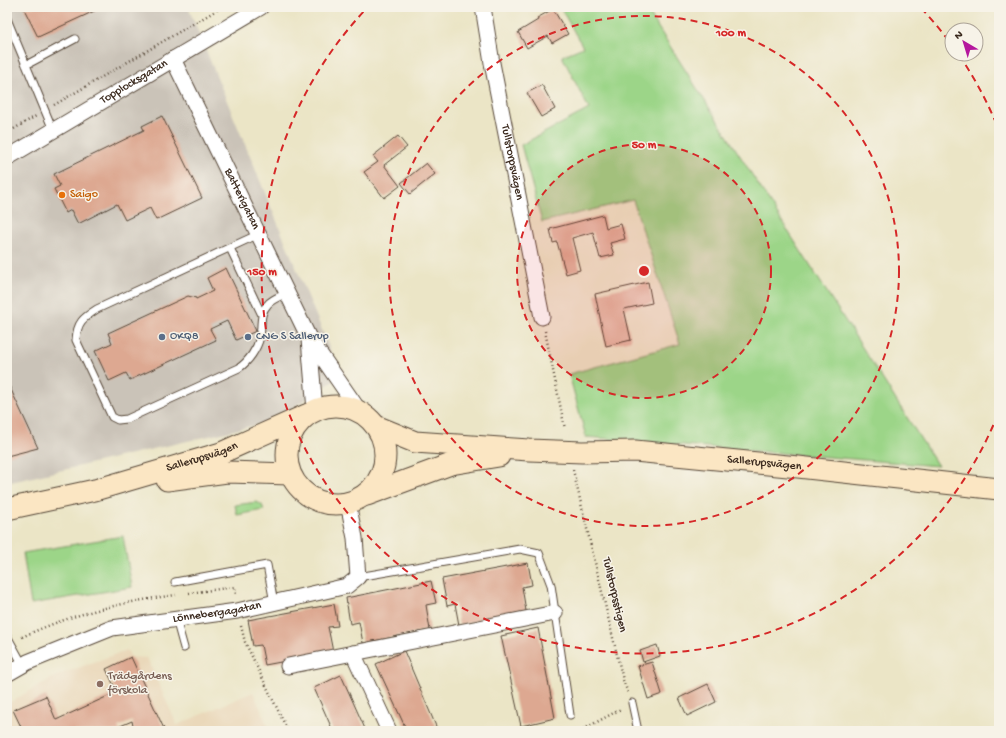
<svg xmlns="http://www.w3.org/2000/svg" width="1006" height="738" viewBox="0 0 1006 738" font-family="'Gochi Hand',sans-serif">
	<style>
		.built { fill: #ead8ba }
		.industrial { fill: #cac3b8 }
		.green { fill: #9cd588; stroke: #6c8053 }
		.building { fill: #dda891 }
		.lines { fill: none; stroke-linecap: round; stroke-linejoin: round }
		.service-casing { stroke: #554637; stroke-width: 9 }
		.minor-casing { stroke: #554637; stroke-width: 17 }
		.secondary-casing { stroke: #554637; stroke-width: 23 }
		.path { stroke: #554637; stroke-width: 2.5; stroke-dasharray: 1 3; stroke-linecap: butt }
		.service { stroke: #fff; stroke-width: 7 }
		.minor { stroke: #fff; stroke-width: 15 }
		.secondary { stroke: #fbe6c3; stroke-width: 21 }
		.ring { fill: none; stroke: #d62828; stroke-width: 2; stroke-dasharray: 7 5 }
		.food-dot { fill: #e8710a; stroke: #f7f3e8; stroke-width: 1.5 }
		.service-dot { fill: #5c6f8a; stroke: #f7f3e8; stroke-width: 1.5 }
		.education-dot { fill: #8d6e63; stroke: #f7f3e8; stroke-width: 1.5 }
		.labels { text-anchor: middle; dominant-baseline: central; stroke-width: 3; stroke-linejoin: round; paint-order: stroke }
		.street-label { font-size: 12px; fill: #3b2a1e; stroke: #f7f3e8 }
		.food-label { font-size: 12px; fill: #c56008; stroke: #f7f3e8; text-anchor: start }
		.service-label { font-size: 12px; fill: #4e5e75; stroke: #f7f3e8; text-anchor: start }
		.education-label { font-size: 12px; fill: #785e54; stroke: #f7f3e8; text-anchor: start }
		.centre { fill: #d62828; stroke: #f7f3e8; stroke-width: 2 }
		.ring-label { font-size: 12px; text-anchor: middle; font-weight: bold; fill: #d62828; stroke: #f7f3e8; stroke-width: 3; stroke-linejoin: round; paint-order: stroke }
	</style>
	<rect width="100%" height="100%" fill="#f7f3e8"/>
	<filter id="ink" filterUnits="userSpaceOnUse"><feTurbulence type="fractalNoise" baseFrequency=".025" numOctaves="2"/><feDisplacementMap in="SourceGraphic" scale="8" xChannelSelector="R" yChannelSelector="G"/><feConvolveMatrix kernelMatrix="1 2 1 2 8 2 1 2 1" color-interpolation-filters="sRGB"/></filter>
	<filter id="wash" filterUnits="userSpaceOnUse"><feTurbulence type="fractalNoise" baseFrequency=".012" numOctaves="4" result="noise"/><feDisplacementMap in="SourceGraphic" scale="16" xChannelSelector="R" yChannelSelector="G"/><feGaussianBlur stdDeviation="0.9" result="paint"/><feColorMatrix in="noise" values="0 0 0 0 0 0 0 0 0 0 0 0 0 0 0 0 0 1.4 0 .05"/><feComposite in="paint" operator="in"/></filter>
	<g filter="url(#wash)">
		<rect width="100%" height="100%" fill="#ebe5c6"/>
		<path class="built" d="M127,650L131,657L147,658L177,725L253,692L270,731H7V704L56,676Z"/>
		<path class="industrial" d="M7,7H188L341,376L273,421L7,483Z"/>
		<path class="green" d="M560,7H645L938,466L586,437L569,374L680,344L633,200L542,222L521,145L589,109L562,56L583,47Z
			M257,502L262,505L264,510L237,515L235,505Z
			M123,536L132,587L31,604L23,553Z"/>
		<g id="blocks">
			<path class="building" d="M27,7H103L38,37L24,9Z
				M553,9L568,34L552,43L548,36L527,48L518,32L538,20L537,18Z
				M542,85L555,109L541,117L527,93Z
				M162,116L202,198L156,220L150,208L125,220L117,204L78,224L71,210L66,213L54,189L60,186L54,174L144,130L142,126Z
				M398,136L407,147L384,165L400,186L384,198L364,172L378,162L373,156Z
				M426,163L435,174L410,194L401,183Z
				M603,215L606,228L621,224L625,239L610,243L614,255L600,258L593,232L572,238L580,270L566,274L557,242L553,243L550,229Z
				M226,268L256,331L236,340L227,321L210,329L216,340L130,380L126,373L109,381L95,351L112,343L108,333L188,296L196,298V299L213,291L207,278Z
				M648,282L652,303L624,309L631,340L606,346L595,294Z
				M7,381L38,448L7,456Z
				M528,563L532,585L522,587L526,611L459,625L455,604L447,606L442,579Z
				M431,581L436,603L426,605L430,630L363,643L359,622L350,624L346,598Z
				M334,604L338,626L328,627L333,652L265,665L261,645L253,646L248,620Z
				M538,628L555,718L521,726L501,636Z
				M657,645L660,656L643,662L640,651Z
				M404,651L438,731H407L376,664Z
				M131,657L165,731H134L132,721L118,727L120,731H23L13,710L46,696L56,720L117,692L106,669Z
				M652,662L662,694L648,699L638,666Z
				M341,675L366,731H333L314,688Z
				M708,684L716,702L687,716L679,698Z"/>
		</g>
	</g>
	<g filter="url(#ink)">
		<use href="#blocks" fill-opacity="0" stroke="#554637" stroke-width="1"/>
		<g class="lines">
			<g class="service-casing">
				<path id="service" d="M7,19L53,130
					M26,65L75,39
					M259,234L97,309C83,318 77,322 76,340L112,417L118,420L127,419L239,368C249,361 257,349 260,337C262,326 259,313 268,304C272,299 281,296 287,293
					M230,248L262,315
					M358,577L520,549L539,553L551,585L570,715
					M175,582L267,565L274,603
					M176,619L184,648
					M7,636L23,665
					M632,703L638,731"/>
			</g>
			<g class="minor-casing">
				<g id="minor">
					<path id="s1" d="M483,7L492,63L542,317"/>
					<path id="s2" d="M173,59L309,338L358,409"/>
					<path id="s3" d="M7,158L261,7"/>
					<path d="M309,339L315,410"/>
					<path d="M353,653L389,731"/>
					<path d="M288,666L555,613"/>
					<path id="s4" d="M7,674L28,662L112,628L237,611L347,586L358,577L355,538L348,503"/>
				</g>
			</g>
			<g class="secondary-casing">
				<g id="secondary">
					<circle cx="336" cy="455" r="49"/>
					<path id="s5" d="M378,427L415,442L529,450L582,452L635,451L798,467L999,489"/>
					<path d="M167,480L227,472L290,474"/>
					<path d="M367,495L451,464L499,456"/>
					<path id="s6" d="M7,509L95,490L221,453L306,415"/>
				</g>
			</g>
			<path class="path" d="M54,105L222,7
				M7,133L36,116
				M545,331L565,429
				M573,470L623,680L628,693
				M189,593L235,587L236,596
				M241,626L245,642L288,731
				M22,637C71,614 122,602 176,595
				M580,731L621,709"/>
			<use href="#service" class="service"/>
			<use href="#minor" class="minor"/>
			<use href="#secondary" class="secondary"/>
		</g>
	</g>
	<circle cx="644" cy="271" r="127" fill="#d62828" fill-opacity=".12"/>
	<g class="ring">
		<circle cx="644" cy="271" r="127"/>
		<circle cx="644" cy="271" r="255"/>
		<path d="M998 414A382 382 0 1 1 367 8M921 8A382 382 0 0 1 951 44M959 55A382 382 0 0 1 998 128"/>
	</g>
	<circle class="food-dot" cx="62" cy="195" r="4"/>
	<g class="service-dot">
		<circle cx="162" cy="337" r="4"/>
		<circle cx="248" cy="337" r="4"/>
	</g>
	<circle class="education-dot" cx="100" cy="684" r="4"/>
	<g class="labels">
		<g class="street-label">
			<text stroke="none"><textPath href="#s3" startOffset="148">Topplocksgatan</textPath></text>
			<text stroke="none"><textPath href="#s1" startOffset="158">Tullstorpsvägen</textPath></text>
			<text stroke="none"><textPath href="#s2" startOffset="156">Batterigatan</textPath></text>
			<text stroke="none"><textPath href="#s6" startOffset="202">Sallerupsvägen</textPath></text>
			<text stroke="none"><textPath href="#s5" startOffset="390">Sallerupsvägen</textPath></text>
			<text transform="translate(614 595) rotate(77)">Tullstorpsstigen</text>
			<text stroke="none"><textPath href="#s4" startOffset="221">Lönnebergagatan</textPath></text>
		</g>
		<g class="food-label">
			<text x="70" y="195">Saigo</text>
		</g>
		<g class="service-label">
			<text x="170" y="337">OKQ8</text>
			<text x="256" y="337">CNG S Sallerup</text>
		</g>
		<g class="education-label">
			<text x="108" y="677">Trädgårdens<tspan x="108" dy="14">förskola</tspan></text>
		</g>
	</g>
	<circle cx="644" cy="271" r="6" class="centre"/>
	<g class="ring-label">
		<text x="731" y="36">100 m</text>
		<text x="644" y="148">50 m</text>
		<text x="262" y="275">150 m</text>
	</g>
	<rect width="1006" height="738" fill="none" stroke="#f7f3e8" stroke-width="24"/>
	<g transform="translate(964 42) rotate(322)"><circle r="19" fill="#f7f3e8" stroke="#aca397"/>
	<path d="M0-3L7 15L0 10L-7 15Z" fill="#b5179e"/>
	<text y="-6" font-size="11" font-weight="bold" text-anchor="middle" fill="#3b2a1e">N</text>
	</g>
</svg>
